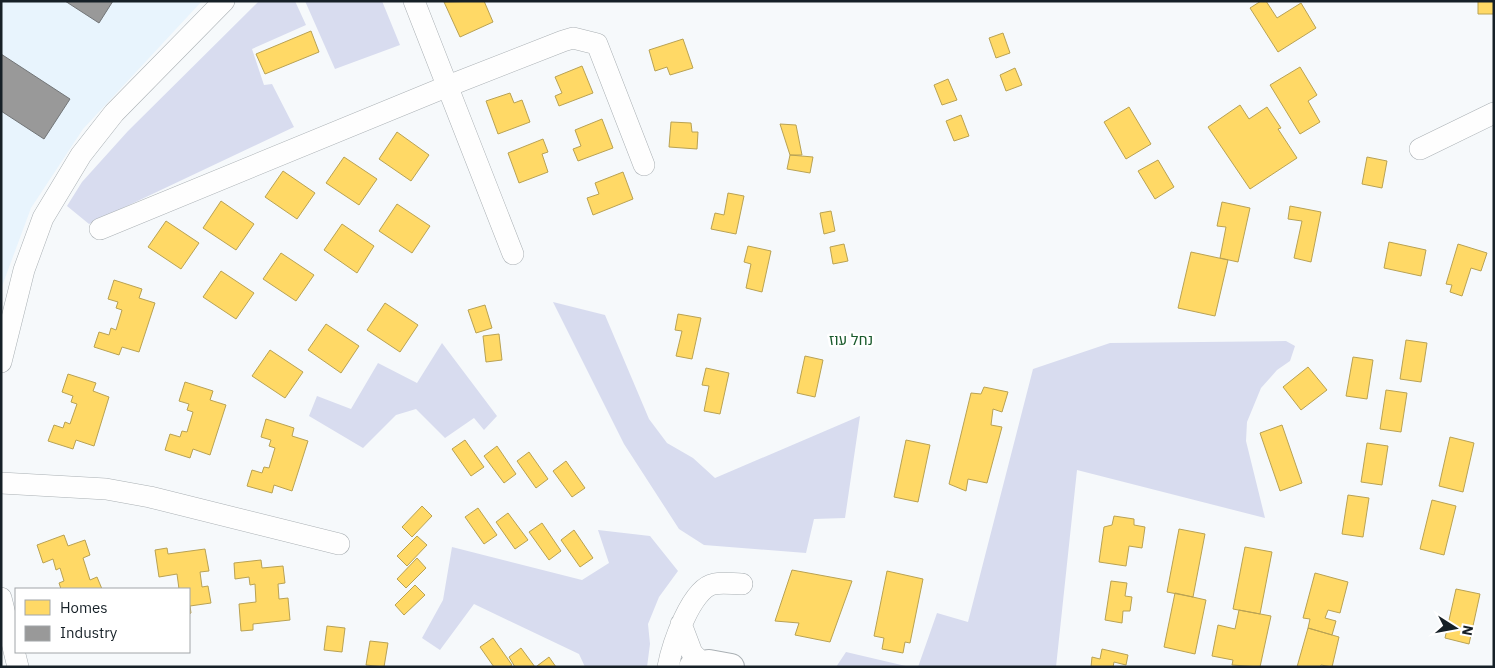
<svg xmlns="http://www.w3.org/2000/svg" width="1495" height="668" viewBox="0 0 1495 668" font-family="'IBM Plex Sans',Heebo,sans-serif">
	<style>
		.built { fill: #e8f4fd }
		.green { fill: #d8dcef }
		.homes { fill: #ffd966; stroke: #b9a253 }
		.industry { fill: #999; stroke: #727577 }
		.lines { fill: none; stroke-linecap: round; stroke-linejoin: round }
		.minor-casing { stroke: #aab0b4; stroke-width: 22 }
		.tertiary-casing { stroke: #aab0b4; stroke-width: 28 }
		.minor { stroke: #fefefe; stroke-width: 21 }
		.tertiary { stroke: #fefefe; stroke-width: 26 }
		.labels { text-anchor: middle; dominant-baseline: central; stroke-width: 5; stroke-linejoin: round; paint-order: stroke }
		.quarter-label { font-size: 15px; fill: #195a2b; stroke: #fff }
	</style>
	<rect width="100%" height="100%" fill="#f6f9fb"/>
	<path class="built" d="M1,1H202L83,129L31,208L1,289Z"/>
	<path class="green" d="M259,1H295L306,25L252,49L264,85L272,84L294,127L89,224L67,206L82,182L128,131Z
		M305,1H382L400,45L335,69Z
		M553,302L605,315L649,419L667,443L693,458L715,478L860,416L845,518L814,519L806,553L704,545L679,529L624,444Z
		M1286,341L1295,346L1290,361L1277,370L1261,388L1247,422L1246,441L1265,518L1077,470L1056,667H918L937,613L968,622L1033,369L1110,343Z
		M442,343L497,416L484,430L474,418L445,438L416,409L396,415L363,448L309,416L317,396L351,409L378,363L417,383Z
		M598,530L650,536L678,571L659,597L648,624L650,644L647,667H585L579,654L474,604L440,650L422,638L443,600L452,547L582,580L609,563Z
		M846,652L910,667H836Z"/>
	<path class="homes" d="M484,1L493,22L460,37L444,2Z
		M1261,1H1266L1277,18L1301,3L1316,28L1278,52L1250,8Z
		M1478,1H1494V14H1478Z
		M311,31L319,52L265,74L256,54Z
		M1003,33L1010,53L996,58L989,38Z
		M683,39L693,68L670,75L667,67L655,71L649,50Z
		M582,66L593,93L559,106L555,96L562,93L555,77Z
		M1300,67L1317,95L1308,101L1320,122L1300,134L1270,85Z
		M1015,68L1022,85L1006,91L1000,75Z
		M948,79L957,100L942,105L934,85Z
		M510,93L514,103L522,100L530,122L498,134L486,101Z
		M1240,105L1249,119L1267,107L1281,128L1278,129L1297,158L1250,189L1208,127Z
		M1129,107L1151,144L1126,159L1104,122Z
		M961,115L969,136L954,141L946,121Z
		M602,119L613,148L578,161L573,149L581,146L575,130Z
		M671,122L691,123L692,132H698L697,149L669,147Z
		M780,124L796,125L802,155H790Z
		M397,132L429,155L411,181L379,159Z
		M543,139L548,152L542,154L548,172L519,183L508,153Z
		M790,155L813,157L810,173L787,169Z
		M344,157L377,179L359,205L326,183Z
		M1367,157L1387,161L1382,188L1362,184Z
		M1158,160L1174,187L1155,199L1138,171Z
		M283,171L315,193L297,219L265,197Z
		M623,172L633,199L593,215L587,198L599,194L595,183Z
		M728,193L744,196L736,234L711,229L715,213L724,215Z
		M221,201L254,224L236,250L203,228Z
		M1222,202L1250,208L1238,262L1220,258L1226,227L1217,226Z
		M397,204L430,226L412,253L379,231Z
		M1290,206L1321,212L1311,262L1294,258L1302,221L1288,219Z
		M831,211L835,231L824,234L820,213Z
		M166,221L199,243L181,269L148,247Z
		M342,224L374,246L357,273L324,250Z
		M1389,242L1426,250L1421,276L1384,268Z
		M844,244L848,261L833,264L830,247Z
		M1458,244L1487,253L1481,271L1471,268L1462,296L1450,292L1452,285L1446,284Z
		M748,246L771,251L762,292L746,288L751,264L744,262Z
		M1191,252L1228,260L1215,316L1178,308Z
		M281,253L314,275L296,301L263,279Z
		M221,271L254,293L236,319L203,297Z
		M114,280L142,289L139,298L155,303L139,352L122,347L119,355L94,347L99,332L109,335L111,328L116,330L122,310L116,308L118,302L108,299Z
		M385,303L418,325L400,352L367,330Z
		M485,305L492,328L476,333L468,310Z
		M678,314L701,318L692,359L676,356L682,331L675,330Z
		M326,324L359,346L341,373L308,350Z
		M499,334L502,360L486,362L483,336Z
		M1406,340L1427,343L1421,382L1400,379Z
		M270,350L303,372L285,398L252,376Z
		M805,356L823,360L815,397L797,393Z
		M1353,357L1373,360L1367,399L1346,396Z
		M1308,367L1327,390L1301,410L1283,387Z
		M706,368L729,373L720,414L704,411L709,386L702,385Z
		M68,374L96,383L93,391L109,397L94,446L76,440L73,449L48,441L54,425L63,428L65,422L70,424L77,404L71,402L73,396L62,392Z
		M185,382L213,391L210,400L226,405L210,455L193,449L190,458L165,450L170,434L180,437L182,431L187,432L193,412L187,410L189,404L179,401Z
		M984,387L1008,392L1002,412L993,409L991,425L1002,427L987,483L968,479L966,491L949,484L971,393L981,394Z
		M1386,390L1407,393L1401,432L1380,429Z
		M266,419L294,428L292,436L308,441L292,491L274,485L272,493L247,486L252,470L262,473L264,467L269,468L275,448L269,446L271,440L261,437Z
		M1282,425L1302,483L1280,491L1260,433Z
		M1450,437L1474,443L1463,492L1439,486Z
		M465,440L484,467L471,476L452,449Z
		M906,440L930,445L918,502L894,497Z
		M1367,443L1388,446L1382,485L1361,482Z
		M497,446L516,474L504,483L484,456Z
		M529,452L548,479L536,488L517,461Z
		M566,461L585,488L572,497L553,471Z
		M1348,495L1369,498L1363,537L1342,534Z
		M1432,500L1456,506L1444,555L1420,549Z
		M422,506L432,516L412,537L402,527Z
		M478,508L497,535L484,544L465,517Z
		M508,513L528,540L515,549L496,522Z
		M1114,516L1134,519V525L1145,527L1142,548L1129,546L1126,566L1099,562L1104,527L1112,525Z
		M542,523L561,551L549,560L529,532Z
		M1179,529L1205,534L1193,597L1167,592Z
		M574,530L593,558L580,567L561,540Z
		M64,535L68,546L85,540L90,555L83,558L90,580L97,577L102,589H61L59,583L64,581L60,568L56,570L53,559L43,563L37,545Z
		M417,536L427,545L407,566L397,556Z
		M1245,547L1272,552L1260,614L1233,609Z
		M167,548L168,554L205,549L209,571L200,572L202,587L208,586L211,603L190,606L191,613L189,614V589H179L177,574L159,577L155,550Z
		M417,558L426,568L406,588L397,579Z
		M261,560L262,568L283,566L285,583L278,584L279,599L288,598L290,620L253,624V630L241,631L239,604L256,602L255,584L250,585L249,577L235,579L234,563Z
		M792,570L852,581L830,642L795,635L799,623L775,621Z
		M887,571L923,579L910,643L905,642L903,653L882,649L884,638L874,636Z
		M1315,573L1348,582L1340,613L1328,610L1325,618L1336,621L1332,635L1308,628L1310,619L1303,618Z
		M1111,581L1127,583L1125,596L1132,597L1130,611H1123L1122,623L1105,620Z
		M415,585L425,595L404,615L395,605Z
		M1456,589L1480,594L1469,644L1445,638Z
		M1175,593L1206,600L1195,654L1164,647Z
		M1239,610L1271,616L1260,667L1232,665L1233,660L1212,656L1218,625L1235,629Z
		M327,626L345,628L342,652L324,650Z
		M1308,628L1339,637L1332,667L1321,665L1320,667H1297Z
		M493,638L512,665L509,667H494L480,647Z
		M370,641L388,643L384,667L366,665Z
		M521,648L535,667H515L509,657Z
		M1102,649L1128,655L1126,665L1114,662L1113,667H1091L1092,657L1100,659Z
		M549,657L556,667H537V666Z"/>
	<path class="industry" d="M65,1H113L99,23Z
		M1,54L70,99L44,139L1,111Z"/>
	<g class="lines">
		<g class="minor-casing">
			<path id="minor" d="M414,1L513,254
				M1420,149L1494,113
				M100,229L448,86L563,41L573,38L597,44L644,165
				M1,362L24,270L43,218L81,155L114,113L224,1
				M1,483L106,489L150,497L339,544
				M1,598L18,667
				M681,624L692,653L703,664
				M668,667C672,646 691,588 714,584C723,582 733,584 742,584"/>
		</g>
		<g class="tertiary-casing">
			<path id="tertiary" d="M692,667L709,663L731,667"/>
		</g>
		<use href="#minor" class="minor"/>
		<use href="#tertiary" class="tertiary"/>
	</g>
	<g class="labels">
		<g class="quarter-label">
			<text x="851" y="339">נחל עוז</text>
		</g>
	</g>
	<rect width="1495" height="668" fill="none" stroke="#162027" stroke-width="5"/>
	<rect x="15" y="588" width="175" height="65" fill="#ffffff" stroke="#a2a6a9"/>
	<rect x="25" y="600" width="25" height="15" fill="#ffd966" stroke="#a2a6a9"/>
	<text x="60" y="613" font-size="15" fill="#162027">Homes</text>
	<rect x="25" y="626" width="25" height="15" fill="#999999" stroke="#a2a6a9"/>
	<text x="60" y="638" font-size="15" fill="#162027">Industry</text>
	<g transform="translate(1455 628) rotate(101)" stroke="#ffffff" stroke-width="4" paint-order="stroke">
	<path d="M0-4L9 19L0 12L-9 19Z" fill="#162027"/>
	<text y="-8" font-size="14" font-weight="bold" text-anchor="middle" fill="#162027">N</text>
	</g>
</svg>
